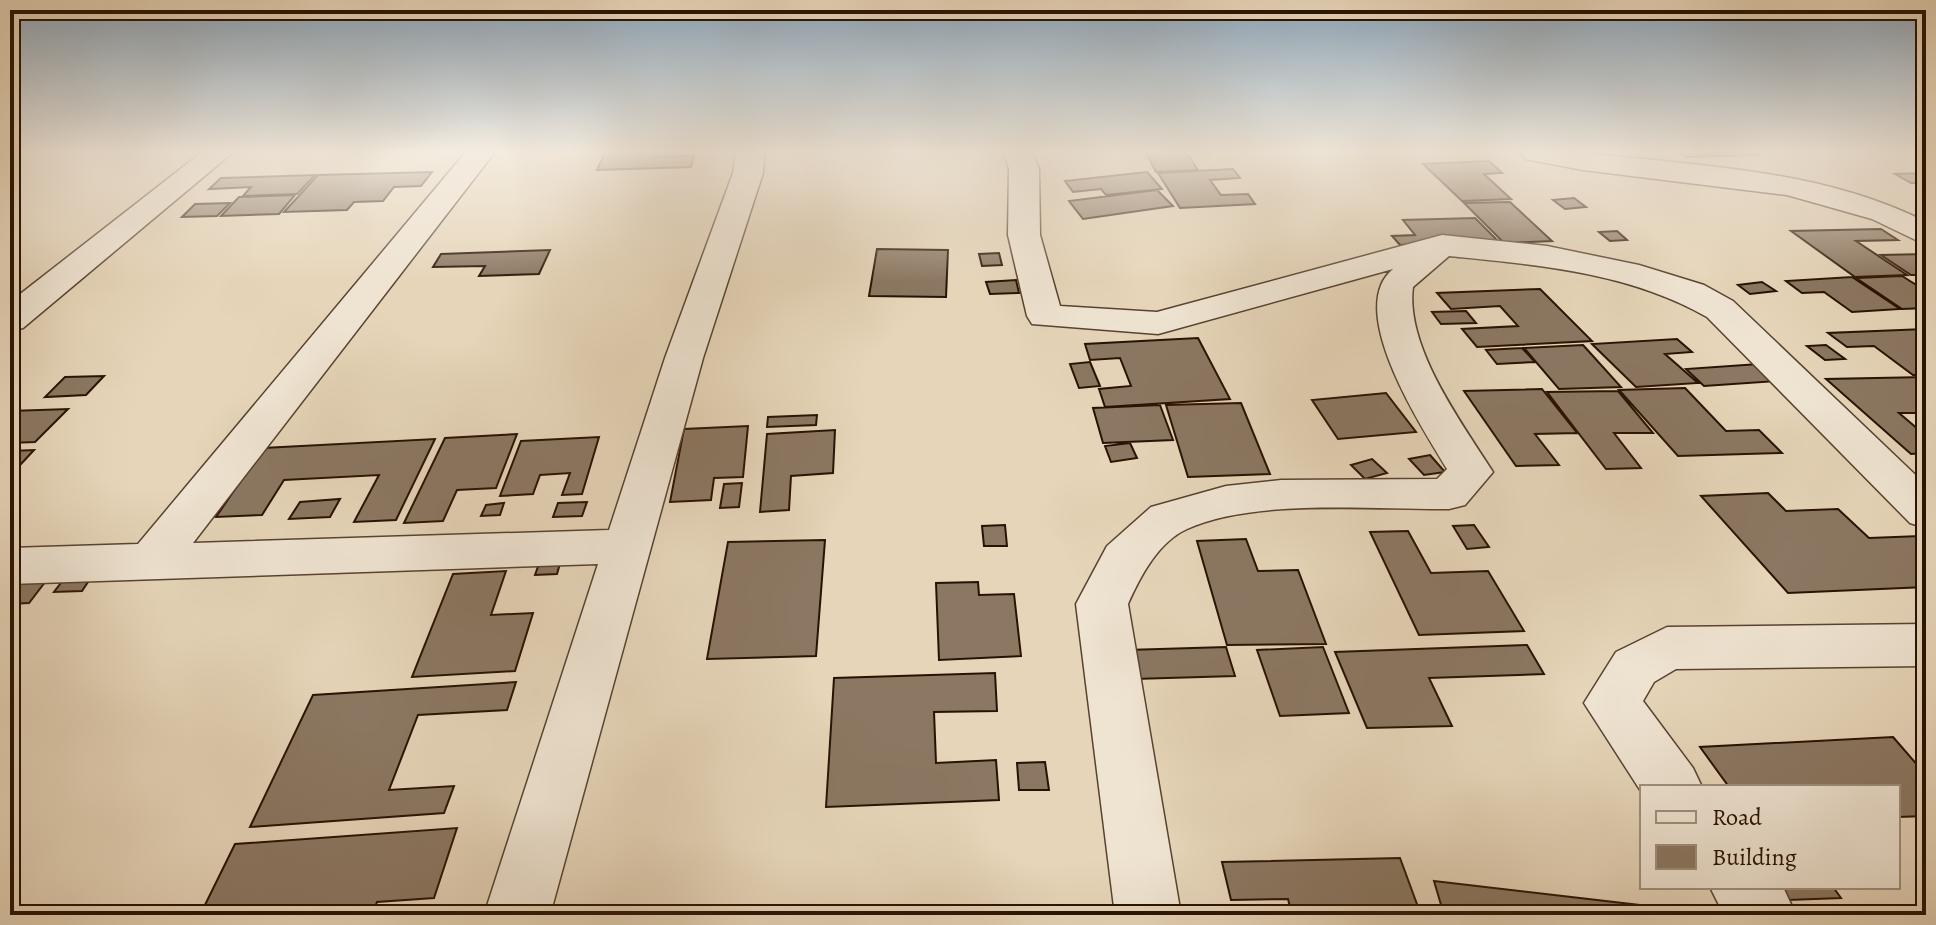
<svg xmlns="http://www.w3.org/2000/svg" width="1936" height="925" viewBox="0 0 1936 925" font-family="Alegreya,serif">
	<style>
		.building { fill: #8b7762; stroke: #291203; stroke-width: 2 }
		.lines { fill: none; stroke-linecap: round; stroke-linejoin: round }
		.street-casing { stroke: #584330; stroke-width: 3 }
		.street { fill: #efe4d2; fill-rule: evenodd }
	</style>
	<rect width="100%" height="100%" fill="#e6d5b9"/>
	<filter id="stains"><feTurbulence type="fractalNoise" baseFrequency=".0025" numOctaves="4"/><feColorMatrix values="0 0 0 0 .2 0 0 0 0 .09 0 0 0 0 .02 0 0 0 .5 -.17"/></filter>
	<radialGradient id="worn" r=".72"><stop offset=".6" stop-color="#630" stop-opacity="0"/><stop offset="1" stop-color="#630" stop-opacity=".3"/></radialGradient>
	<path class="building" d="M605,153H656L655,157L694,156L691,167L597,170Z
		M1146,153H1187L1198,170L1156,172Z
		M1679,153H1755L1760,155L1686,157Z
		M1489,161L1502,173L1484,174L1511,199L1462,201L1423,164Z
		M1233,169L1240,178L1210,180L1221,195L1248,194L1255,204L1180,208L1158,173Z
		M432,172L421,186L394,187L383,201L354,202L347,210L284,212L318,175Z
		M1147,172L1162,189L1106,195L1101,189L1073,192L1065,181Z
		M1926,173V183H1911L1895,174Z
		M315,175L297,194L243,196L251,187L209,189L221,178Z
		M1157,190L1173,206L1083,219L1069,201Z
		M295,195L279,214L221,216L239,197Z
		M1574,198L1586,207L1565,209L1553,200Z
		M1510,202L1552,241L1504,243L1464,203Z
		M230,203L217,216L182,217L195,204Z
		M1475,218L1498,241L1400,245L1392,236L1415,235L1403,220Z
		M1881,229L1898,240L1856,241L1907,275L1855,277L1791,231Z
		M1617,231L1627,240L1610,241L1599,232Z
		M877,249L948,250L946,297L869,296Z
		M550,250L539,274L479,276L485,266L433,267L441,254Z
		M999,253L1002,265L982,266L979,254Z
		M1926,254V275H1911L1881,255Z
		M1902,276L1926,291V308L1902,309L1856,278Z
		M1852,277L1900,309L1852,312L1824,292L1802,293L1786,281Z
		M1016,280L1019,293L990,294L986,282Z
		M1762,282L1776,291L1750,294L1738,285Z
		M1540,289L1592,341L1477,347L1462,329L1518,326L1500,306L1451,309L1437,293Z
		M1466,311L1476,323L1441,324L1432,312Z
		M1925,329L1926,375H1913L1874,346L1847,347L1828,333Z
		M1198,338L1230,399L1105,407L1099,389L1131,386L1120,358L1090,360L1085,344Z
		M1677,339L1692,352L1665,354L1698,383L1636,387L1592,344Z
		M1583,345L1621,387L1559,389L1524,348Z
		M1826,345L1845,359L1825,360L1807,346Z
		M1522,348L1535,362L1497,364L1486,350Z
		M1090,362L1100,386L1079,388L1070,364Z
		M1759,364L1778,381L1704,386L1686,369Z
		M104,376L86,395L45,397L65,377Z
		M1926,377V413H1899L1926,436V453L1911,454L1826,379Z
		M1685,388L1726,431L1759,430L1782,453L1678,456L1619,390Z
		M1542,389L1577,433L1535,434L1559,465L1516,466L1464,391Z
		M1618,391L1653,433H1614L1641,468L1606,469L1547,392Z
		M1386,393L1416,432L1338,439L1312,400Z
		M1241,403L1270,474L1188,477L1166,405Z
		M1160,405L1173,440L1103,443L1093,408Z
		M68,409L35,442L10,443V411Z
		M817,415L816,425L767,427L768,417Z
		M748,426L743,477L714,478L711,500L670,502L684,429Z
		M835,430L833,473L791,476L789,510L760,512L767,434Z
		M517,434L496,488L457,490L443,521L404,523L445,438Z
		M599,437L582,494L562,495L570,473L540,475L533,494L500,496L521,441Z
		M435,439L396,520L354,522L379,475L284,480L262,515L216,517L263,448Z
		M1130,443L1137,458L1111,462L1105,446Z
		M34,450L10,476V451Z
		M1430,455L1445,472L1424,475L1409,459Z
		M1372,459L1387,473L1365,479L1351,465Z
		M742,483L739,507L720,508L724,484Z
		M1768,493L1786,511L1838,509L1869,538L1921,536L1926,540V587L1788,593L1701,496Z
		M340,499L330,517L289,519L300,502Z
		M587,502L582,516L553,517L558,503Z
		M504,503L500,515L481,516L486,505Z
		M1005,525L1007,546H984L982,526Z
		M1474,525L1489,547L1467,549L1453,526Z
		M1408,531L1431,573L1488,571L1524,631L1419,635L1370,532Z
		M1246,539L1258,571L1298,570L1326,644L1227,645L1197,541Z
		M825,540L816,656L707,659L728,542Z
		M561,560L557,574L535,575L540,561Z
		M506,571L491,615L533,613L515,671L412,677L453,574Z
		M94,573L82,591L54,592L67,575Z
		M49,577L29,603L10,604V579Z
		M978,582L979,595L1014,594L1021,656L939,660L936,583Z
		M1527,645L1544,674L1429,678L1452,726L1367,728L1335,652Z
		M1226,647L1235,676L1134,679L1127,650Z
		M1323,647L1349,713L1280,716L1257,650Z
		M995,673L997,711L934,712L936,763L996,760L999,800L826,807L834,678Z
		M516,682L507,710L418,715L389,790L454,786L444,813L250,827L313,695Z
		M1893,737L1926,775V816L1898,817V787H1729L1700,747Z
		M1045,762L1049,790H1019L1017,763Z
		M457,828L434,898L377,902L372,915H200L235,844Z
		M1400,858L1421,915H1292L1288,899L1231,900L1222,862Z
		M1434,881L1691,911L1692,915H1444Z
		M1779,887H1833L1841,898L1788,900Z"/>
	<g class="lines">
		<g class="street-casing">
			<path id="street" d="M201,153H232L23,328L10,331V302Z
				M465,153H494L193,543L609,530L665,358L733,173L736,153H764L763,173L703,358L550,915H484L598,564L10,584V548L138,544Z
				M1004,153H1032L1039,169L1040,235L1060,306L1157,312L1442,235L1547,246L1639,265L1704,285L1733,301L1926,485V528L1910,523L1707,317C1628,272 1538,265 1449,256L1413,287C1405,347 1462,423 1493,472L1465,505L1449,509C1375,510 1254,498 1187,529C1158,542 1140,577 1128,604L1181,915H1115L1076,604L1107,546L1151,507L1226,486L1281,480L1437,479L1447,469C1422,427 1344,309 1393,269L1158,334L1032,324L1027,316L1008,235L1009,169Z
				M1521,153C1565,150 1610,156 1654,160C1748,170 1841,179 1926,222V245L1872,219L1787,195L1583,170L1525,159Z
				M1926,624V666L1676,669L1654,682L1643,701L1693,768L1702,787H1642V793L1584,703L1616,652L1667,627Z
				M1710,887H1783L1796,915H1724Z"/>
		</g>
		<use href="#street" class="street"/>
	</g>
	<linearGradient id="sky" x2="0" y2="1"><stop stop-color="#8da7bc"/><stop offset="0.54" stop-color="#f4ece0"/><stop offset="1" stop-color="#f4ece0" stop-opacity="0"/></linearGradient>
	<rect width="1936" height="282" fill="url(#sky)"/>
	<rect width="1936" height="925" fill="none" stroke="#e6d5b9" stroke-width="40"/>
	<rect x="12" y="12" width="1912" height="901" fill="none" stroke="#291203" stroke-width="4"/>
	<rect x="20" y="20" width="1896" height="885" fill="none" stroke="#291203" stroke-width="2"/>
	<rect x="1640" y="785" width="260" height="104" fill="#efe4d2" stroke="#a0907f" stroke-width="2"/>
	<rect x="1656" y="811" width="40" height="12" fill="#efe4d2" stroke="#a0907f" stroke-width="2"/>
	<text x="1712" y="825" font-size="24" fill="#291203">Road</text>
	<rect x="1656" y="845" width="40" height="24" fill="#8b7762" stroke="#a0907f" stroke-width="2"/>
	<text x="1712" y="865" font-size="24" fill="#291203">Building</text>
	<rect width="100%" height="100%" filter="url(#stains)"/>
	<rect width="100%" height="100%" fill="url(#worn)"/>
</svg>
